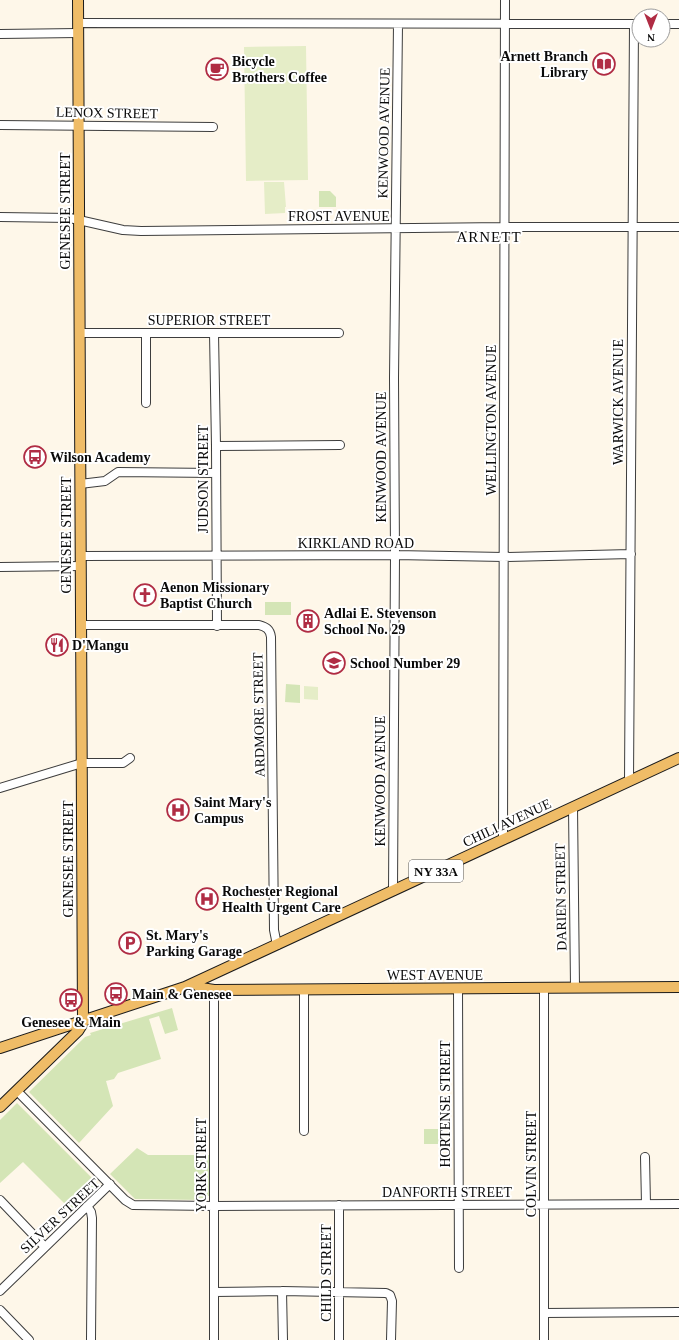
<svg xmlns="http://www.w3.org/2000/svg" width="679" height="1340" viewBox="0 0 679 1340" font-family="'Times New Roman',serif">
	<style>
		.green { fill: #d4e5b6 }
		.pitch { fill: #e5edc7 }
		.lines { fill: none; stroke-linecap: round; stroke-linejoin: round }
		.minor-casing { stroke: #3d3d3d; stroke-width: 10 }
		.major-casing { stroke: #1b1b1b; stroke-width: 12 }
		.minor { stroke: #fff; stroke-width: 8 }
		.major { stroke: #efbc67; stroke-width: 10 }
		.labels { text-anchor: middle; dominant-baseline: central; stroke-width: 4; stroke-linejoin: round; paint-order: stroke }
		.shield { fill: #fff; stroke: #545454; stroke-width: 1 }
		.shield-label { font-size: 13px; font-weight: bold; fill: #0a0a0a }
		.poi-label { font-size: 14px; font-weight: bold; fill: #0a0a0a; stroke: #fff; text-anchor: start }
		.street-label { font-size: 14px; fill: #0a0a0a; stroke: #fff }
		.neighbourhood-label { font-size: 15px; letter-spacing: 1px; fill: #0a0a0a; stroke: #fff }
	</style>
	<rect width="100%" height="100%" fill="#fef7e9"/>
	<path class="green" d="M319,191H330L336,197V207H319Z
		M265,602H291V615H265Z
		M286,684L300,685V703L285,702Z
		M172,1008L178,1030L165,1034L159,1016L149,1019L161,1059L118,1073L114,1079L106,1081L113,1106L79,1143L29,1092L85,1037L91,1035L90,1033Z
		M17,1103L99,1185L73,1212L23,1162L0,1183V1120Z
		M424,1129H442V1144H424Z
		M137,1148L148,1155H210V1196H204L202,1200L135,1199L110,1174Z"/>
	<path class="pitch" d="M306,46L308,180L246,181L244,47Z
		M264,182H284L286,207H285V213L265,214Z
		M304,686L318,687V700L304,699Z"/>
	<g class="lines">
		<g class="minor-casing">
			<path id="minor" d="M78,23L639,24
				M663,24H679
				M0,34L78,33
				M0,125L213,127
				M0,217L70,218L123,230L141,231L504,227H679
				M80,333H339
				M146,333V403
				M214,333L216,446L217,626
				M216,446L340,445
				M80,484L105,481L118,472L216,473
				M81,556L395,555L504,557L631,554
				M0,567L81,566
				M81,625H259C266,627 270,629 271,637L274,930L277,945
				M629,781L634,24
				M0,788L82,763H123L130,758
				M573,807L575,987
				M503,840L505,0
				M393,891L395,555L394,378L398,24
				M458,988L459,1268
				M214,990V1340
				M17,1091L125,1200L133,1205L214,1206L679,1204
				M304,1131V989
				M645,1157L646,1204
				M0,1200L45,1247
				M87,1206L91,1212L92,1218L91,1340
				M0,1291L110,1184
				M282,1291L283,1340
				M214,1292L282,1291L386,1293L390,1295L392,1301L391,1340
				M0,1310L29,1340
				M544,1313L679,1312
				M339,1340V1205
				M544,1340V988"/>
		</g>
		<g class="major-casing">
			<path id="major" d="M194,983L201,988L214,990L679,987
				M0,1048L185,987L679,758
				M0,1107L78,1031L83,1023L78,0"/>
		</g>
		<use href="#minor" class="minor"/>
		<use href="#major" class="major"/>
	</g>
	<defs>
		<g id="library-ring" transform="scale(1.15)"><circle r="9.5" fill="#fff" stroke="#b02c44" stroke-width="1.5"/><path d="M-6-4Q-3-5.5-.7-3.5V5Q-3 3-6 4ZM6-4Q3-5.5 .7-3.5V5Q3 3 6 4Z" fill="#b02c44"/></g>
		<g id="cafe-ring" transform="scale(1.15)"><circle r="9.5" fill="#fff" stroke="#b02c44" stroke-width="1.5"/><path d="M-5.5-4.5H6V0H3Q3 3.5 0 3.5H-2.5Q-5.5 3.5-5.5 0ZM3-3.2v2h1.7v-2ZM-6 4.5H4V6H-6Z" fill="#b02c44"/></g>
		<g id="bus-ring" transform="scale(1.15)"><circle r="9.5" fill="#fff" stroke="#b02c44" stroke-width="1.5"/><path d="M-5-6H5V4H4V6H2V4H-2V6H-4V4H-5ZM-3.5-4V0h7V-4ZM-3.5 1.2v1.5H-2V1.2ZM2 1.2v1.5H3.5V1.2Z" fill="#b02c44"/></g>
		<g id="church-ring" transform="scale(1.15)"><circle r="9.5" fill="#fff" stroke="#b02c44" stroke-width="1.5"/><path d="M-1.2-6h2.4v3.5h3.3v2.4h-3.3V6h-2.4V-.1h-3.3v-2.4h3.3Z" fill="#b02c44"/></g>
		<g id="building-ring" transform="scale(1.15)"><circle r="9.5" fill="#fff" stroke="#b02c44" stroke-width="1.5"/><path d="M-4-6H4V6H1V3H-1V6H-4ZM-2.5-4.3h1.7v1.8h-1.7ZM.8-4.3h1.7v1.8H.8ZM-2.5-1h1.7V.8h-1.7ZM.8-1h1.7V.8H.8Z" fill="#b02c44"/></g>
		<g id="restaurant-ring" transform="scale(1.15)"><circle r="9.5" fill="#fff" stroke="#b02c44" stroke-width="1.5"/><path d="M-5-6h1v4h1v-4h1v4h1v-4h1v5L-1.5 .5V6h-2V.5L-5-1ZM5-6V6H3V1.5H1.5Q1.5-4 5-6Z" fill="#b02c44"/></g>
		<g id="school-ring" transform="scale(1.15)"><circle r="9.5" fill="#fff" stroke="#b02c44" stroke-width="1.5"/><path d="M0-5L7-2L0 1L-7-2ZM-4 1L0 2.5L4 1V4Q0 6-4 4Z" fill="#b02c44"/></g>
		<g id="hospital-ring" transform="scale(1.15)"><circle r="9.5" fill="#fff" stroke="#b02c44" stroke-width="1.5"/><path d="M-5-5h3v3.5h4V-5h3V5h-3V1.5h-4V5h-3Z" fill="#b02c44"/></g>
		<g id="parking-ring" transform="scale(1.15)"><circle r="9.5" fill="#fff" stroke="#b02c44" stroke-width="1.5"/><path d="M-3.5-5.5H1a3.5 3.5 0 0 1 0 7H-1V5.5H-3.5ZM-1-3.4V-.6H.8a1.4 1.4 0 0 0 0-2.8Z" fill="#b02c44"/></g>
	</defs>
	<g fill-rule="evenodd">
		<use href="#library-ring" x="604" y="64"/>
		<use href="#cafe-ring" x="217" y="69"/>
		<use href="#bus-ring" x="35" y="457"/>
		<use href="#church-ring" x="145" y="595"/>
		<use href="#building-ring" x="308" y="621"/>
		<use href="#restaurant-ring" x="57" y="645"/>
		<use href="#school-ring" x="334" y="663"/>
		<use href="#hospital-ring" x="178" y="810"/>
		<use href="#hospital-ring" x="207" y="899"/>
		<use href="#parking-ring" x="130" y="943"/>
		<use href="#bus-ring" x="116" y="994"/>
		<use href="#bus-ring" x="71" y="1000"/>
	</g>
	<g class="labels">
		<rect class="shield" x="409" y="860" width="54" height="22" rx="3"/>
		<g class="shield-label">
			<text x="436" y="871">NY 33A</text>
		</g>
		<g class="poi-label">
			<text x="588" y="56" text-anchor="end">Arnett Branch<tspan x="588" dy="16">Library</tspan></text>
			<text x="232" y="61">Bicycle<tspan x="232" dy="16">Brothers Coffee</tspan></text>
			<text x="50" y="457">Wilson Academy</text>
			<text x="160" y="587">Aenon Missionary<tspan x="160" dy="16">Baptist Church</tspan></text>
			<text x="324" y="613">Adlai E. Stevenson<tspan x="324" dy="16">School No. 29</tspan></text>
			<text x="72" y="645">D'Mangu</text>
			<text x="350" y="663">School Number 29</text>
			<text x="194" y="802">Saint Mary's<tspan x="194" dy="16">Campus</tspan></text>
			<text x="222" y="891">Rochester Regional<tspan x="222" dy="16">Health Urgent Care</tspan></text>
			<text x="146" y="935">St. Mary's<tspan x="146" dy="16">Parking Garage</tspan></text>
			<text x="132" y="994">Main &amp; Genesee</text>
			<text x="71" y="1022" text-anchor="middle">Genesee &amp; Main</text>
		</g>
		<g class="street-label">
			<text transform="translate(107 113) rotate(1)">LENOX STREET</text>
			<text transform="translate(384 133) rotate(-89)">KENWOOD AVENUE</text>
			<text transform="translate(65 211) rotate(-90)">GENESEE STREET</text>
			<text x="339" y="216">FROST AVENUE</text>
			<text x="209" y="320">SUPERIOR STREET</text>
			<text transform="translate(618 402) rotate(-90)">WARWICK AVENUE</text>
			<text transform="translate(491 420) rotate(-90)">WELLINGTON AVENUE</text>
			<text transform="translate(381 457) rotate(-90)">KENWOOD AVENUE</text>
			<text transform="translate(203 479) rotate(-90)">JUDSON STREET</text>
			<text transform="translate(66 535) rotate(-90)">GENESEE STREET</text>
			<text x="356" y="543">KIRKLAND ROAD</text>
			<text transform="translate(259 715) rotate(-91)">ARDMORE STREET</text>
			<text transform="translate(380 781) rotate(-90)">KENWOOD AVENUE</text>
			<text transform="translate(507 823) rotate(-25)">CHILI AVENUE</text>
			<text transform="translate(68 859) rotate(-90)">GENESEE STREET</text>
			<text transform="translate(561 897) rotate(-91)">DARIEN STREET</text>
			<text x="435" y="975">WEST AVENUE</text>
			<text transform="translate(445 1104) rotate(-90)">HORTENSE STREET</text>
			<text transform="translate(531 1164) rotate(-90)">COLVIN STREET</text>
			<text transform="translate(201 1165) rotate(-90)">YORK STREET</text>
			<text x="447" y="1192">DANFORTH STREET</text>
			<text transform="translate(60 1216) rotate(-43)">SILVER STREET</text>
			<text transform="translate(326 1273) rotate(-90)">CHILD STREET</text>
		</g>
		<g class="neighbourhood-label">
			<text x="489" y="237">ARNETT</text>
		</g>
	</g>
	<g transform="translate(651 28) rotate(180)"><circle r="19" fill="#ffffff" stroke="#9d9d9d"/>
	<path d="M0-3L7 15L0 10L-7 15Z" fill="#b02c44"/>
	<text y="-6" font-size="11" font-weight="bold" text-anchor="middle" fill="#0a0a0a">N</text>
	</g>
</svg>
